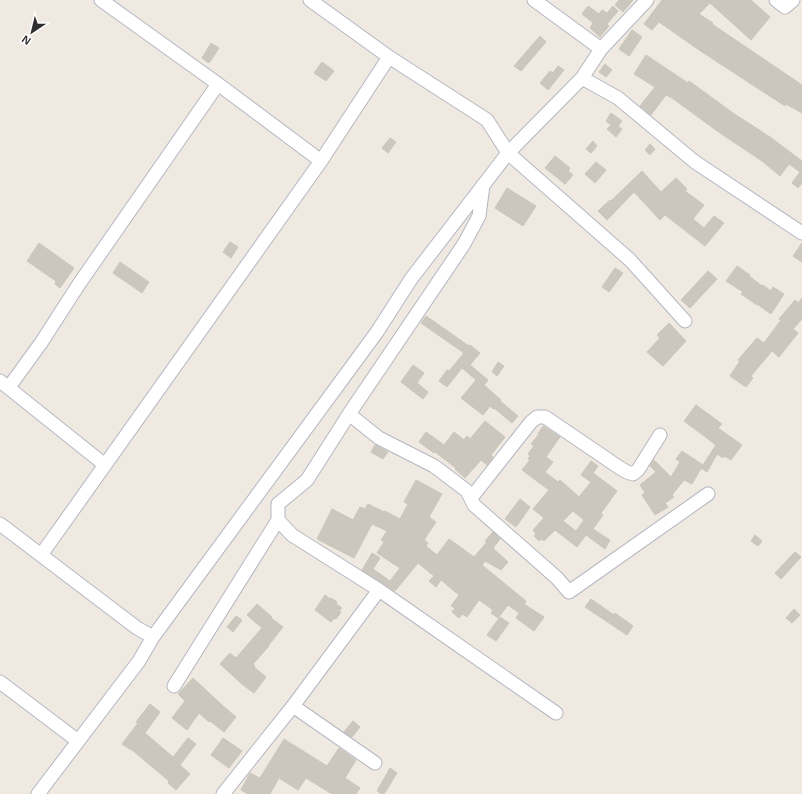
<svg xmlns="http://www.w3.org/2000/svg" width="802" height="794" viewBox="0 0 802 794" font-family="Helvetica,sans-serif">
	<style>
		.building { fill: #cbc7bf; stroke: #cbc5ba; fill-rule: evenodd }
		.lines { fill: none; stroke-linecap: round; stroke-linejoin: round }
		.minor-casing { stroke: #b4b7c1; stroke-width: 15 }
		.minor { stroke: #fff; stroke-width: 13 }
	</style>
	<rect width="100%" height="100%" fill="#efe9e1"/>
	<path class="building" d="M619,0H633L623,12L615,5Z
		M662,0H751L770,17L751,40L710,3L699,14L713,23L712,24L802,85V113L786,104L785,106L702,52L659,22L652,30L644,24Z
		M588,6L599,14L602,10L607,13L613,6L618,11L607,24L609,26L600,37L590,28L593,23L582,14Z
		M632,30L642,37L629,56L619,49Z
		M540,36L546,42L521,71L514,66Z
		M211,43L219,48L209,63L202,58Z
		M646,55L688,83L689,81L733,113L770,137L802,161V183L798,188L792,183L800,172L789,164L780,176L762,161L720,133L672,98L666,95L651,115L640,106L655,87L634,74Z
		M322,62L334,71L326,81L314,73Z
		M605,64L612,70L606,77L599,72Z
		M558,66L564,70L548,90L540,83L550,71L553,73Z
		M611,113L622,121L618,126L622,129L616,137L607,129L611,125L606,121Z
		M390,138L396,142L388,153L382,148Z
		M593,141L597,146L591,153L586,149Z
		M650,144L655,149L650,155L645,150Z
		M555,156L570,168L568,171L573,175L565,184L545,168Z
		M596,162L606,170L595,183L585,174Z
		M642,171L661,192L676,178L687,189L685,191L704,205L693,219L704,228L714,216L724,223L705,246L665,215L660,220L634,192L607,220L598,211L610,200L611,201Z
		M507,188L536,206L523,226L495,208Z
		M230,242L238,247L231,258L223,252Z
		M39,243L74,268L60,288L55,284L56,281L27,261Z
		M802,243V262L793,256Z
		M120,262L149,282L142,293L113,273Z
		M737,266L750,275L749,276L762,286L763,285L771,291L773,287L784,294L771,314L757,304V305L741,294L743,292L726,281Z
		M615,268L623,273L609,292L602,287Z
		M708,271L717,279L690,308L681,300Z
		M802,298V319L793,329L798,333L779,357L772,351L751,376L753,378L746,387L730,376L740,361L738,360L757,338L764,343L781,320L779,319L795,300L798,303Z
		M426,316L469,346L470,345L480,353L470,365L488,380L484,385L501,400L500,401L518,416L512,423L494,408L493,409L490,406L483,415L461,398L476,380L462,368L447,387L439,381L447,370L449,371L464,353L421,323Z
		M669,323L686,341L663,366L647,352L660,338L657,335Z
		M498,362L504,366L497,376L492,372Z
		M413,365L424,373L417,383L428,392L423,399L401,382Z
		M696,405L722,424L718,428L742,445L731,460L724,456L723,458L717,454L707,472L701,468L716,445L684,421Z
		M485,421L505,437L491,455L493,457L487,465L481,460L465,478L455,469L456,468L435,452L434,453L419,442L426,432L444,445L454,432L464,440L467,436L470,439Z
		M543,426L560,437L546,457L553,462L545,472L558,482L560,480L579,497L591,482L581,475L591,461L598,466L593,473L617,491L601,513L603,515L593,529L610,540L605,549L586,535L577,547L555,530L544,541L541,539L539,541L534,536L536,534L533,530L544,518L533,509L549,490L522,470L530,460L528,459L530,456L528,454L534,446L531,444L539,434H538ZM573,511L584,520L576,531L563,521Z
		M375,445L388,452L383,459L371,452Z
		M682,451L703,465L692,484L684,480L672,495L674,497L665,503L668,507L655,515L642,495L645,493L640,485L656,472L650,466L654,460L671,477L680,462L676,459Z
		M416,480L442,494L429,517L436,522L424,540L428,543L426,546L437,555L449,539L474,557L487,542L485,541L493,532L500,539L493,548L508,562L501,570L485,561L482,565L526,601L524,604L544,617L534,631L516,618L519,613L508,605L498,618L491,613L493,610L479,600L467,617L462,614L459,618L452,612L455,608L451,606L459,595L441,580L436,587L429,581L434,576L418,563L395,591L362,570L372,553L380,558L373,569L390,581L400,568L377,553L384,542L381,540L387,531L372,524L354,558L317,539L332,509L353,520L360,507L365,509L368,504L384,512L385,511L400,519L408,504L404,502Z
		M520,499L530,507L516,527L505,519Z
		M755,535L762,541L758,546L751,541Z
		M795,552L801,557L781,579L775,573Z
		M325,595L330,599L331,598L337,602L336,604L342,608L339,611L341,612L336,619L334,618L331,622L315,610Z
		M591,599L614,615L615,613L633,626L627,635L585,607Z
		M257,604L272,617L271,618L283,627L268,646H269L253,664L255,666L254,667L266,677L254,693L243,685L220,664L230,653L236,658L262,628L247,615Z
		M794,609L800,615L792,623L786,618Z
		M236,616L242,620L233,632L227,627Z
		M500,617L509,623L496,641L487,635Z
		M193,678L223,706L236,717L224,732L210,721L209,722L199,713L187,730L172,718L185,701L178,694Z
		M150,704L160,712L145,733L173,757L188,738L196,744L180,765L190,774L176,790L168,783L169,781L131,749V750L122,744L138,723L136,722Z
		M353,721L360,727L352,737L344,732Z
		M223,738L242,751L229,768L211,755Z
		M284,739L327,766L339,748L356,760L345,778L360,788L356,794H332L306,778L298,790L279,778L270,794H248L241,790L250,773L260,778Z
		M390,768L397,773L384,794H382L377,791Z"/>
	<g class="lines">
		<g class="minor-casing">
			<path id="minor" d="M101,0L218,84L321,161
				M310,0L389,57L487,120L508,153L582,78L601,49L647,0
				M534,0L601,49
				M776,0L785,7L793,0
				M582,78L618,98L695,162L802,233
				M0,381L105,465
				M9,387L41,343L79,284L218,84
				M349,414L379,438L434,466L467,491L474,505L557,578L569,592L708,494
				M471,498L531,422L537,417H545L620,468L627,472L633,474L638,470L660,435
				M278,520L292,535L379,590L556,713
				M0,524L137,628L153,637
				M41,555L321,161L389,57
				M0,682L78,741
				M174,686L278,520V504L307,480L349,414L464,244L479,216L483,185
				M293,706L375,763
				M38,794L139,661L153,637L377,332L411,279L508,153L630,260L685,321
				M223,794L293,706L379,590"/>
		</g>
		<use href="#minor" class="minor"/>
	</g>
	<g transform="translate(32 32) rotate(215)" stroke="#ffffff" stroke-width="3" paint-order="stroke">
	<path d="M0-3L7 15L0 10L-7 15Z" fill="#2e2e2e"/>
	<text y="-6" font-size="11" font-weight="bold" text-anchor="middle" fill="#2e2e2e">N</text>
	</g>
</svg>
